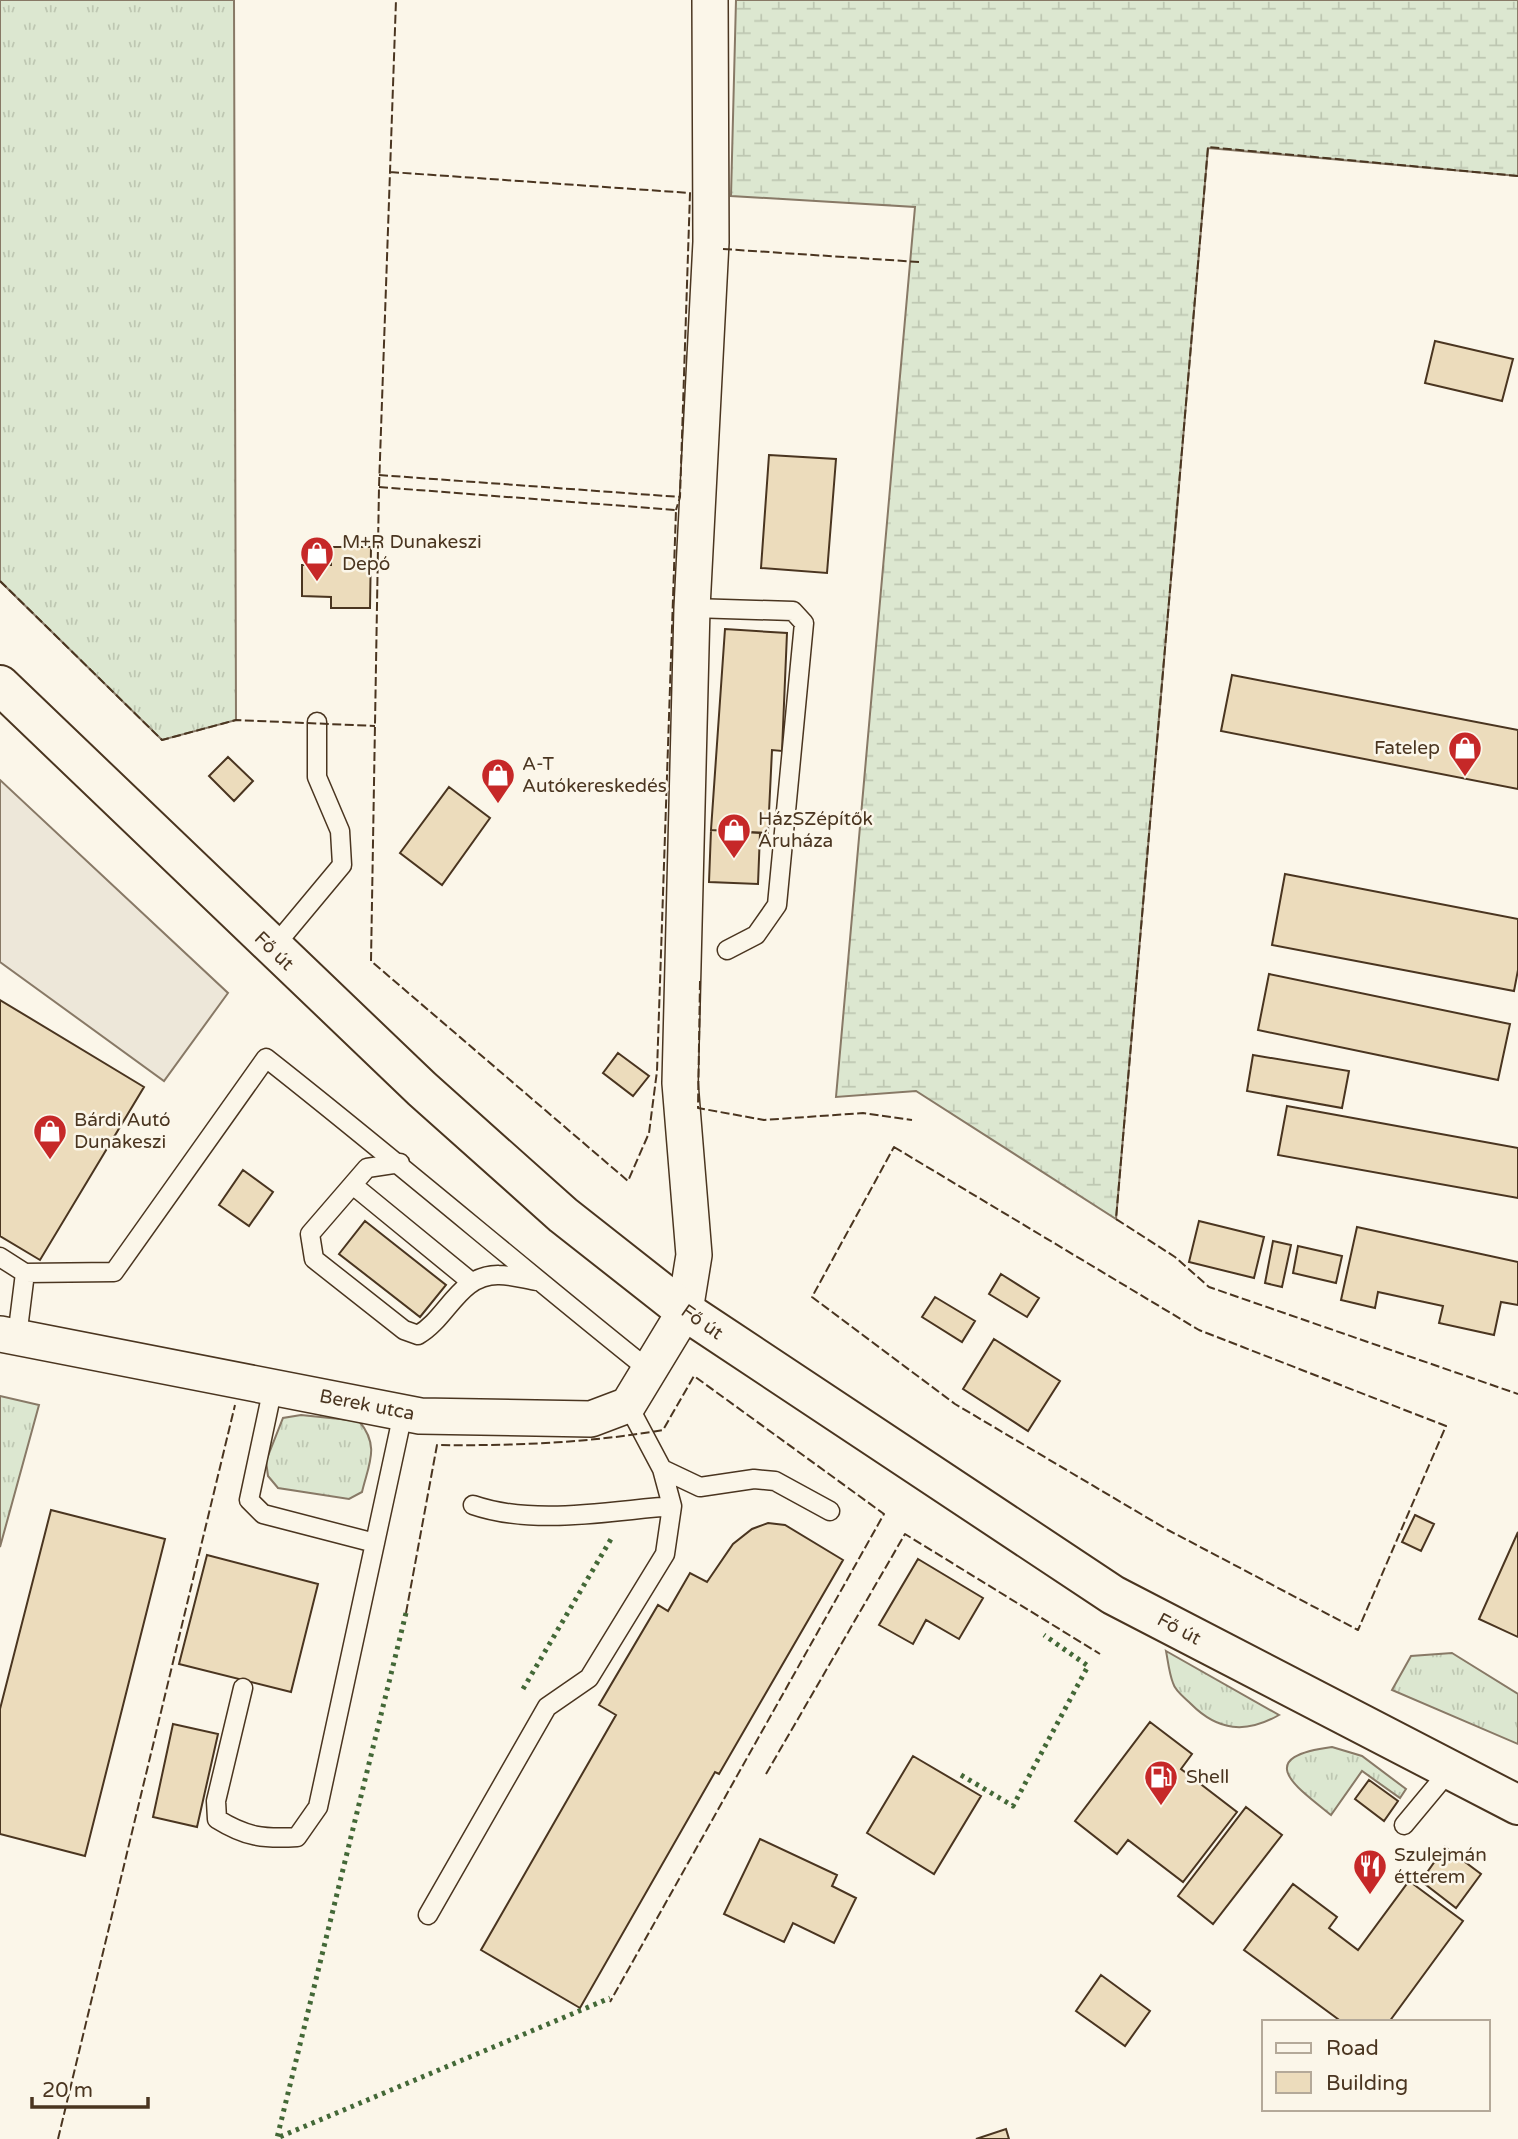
<svg xmlns="http://www.w3.org/2000/svg" width="1518" height="2139" viewBox="0 0 1518 2139" font-family="'Varela Round',sans-serif">
	<style>
		.grass { fill: url(#grass-tufts); stroke: #887966; stroke-width: 2 }
		.wetland { fill: url(#wetland-marsh); stroke: #887966; stroke-width: 2 }
		.parking { fill: #ede7d9; stroke: #887966; stroke-width: 2 }
		.building { fill: #ecdcbc; stroke: #4a3520; stroke-width: 2 }
		.lines { fill: none; stroke-linecap: round; stroke-linejoin: round }
		.lane-casing { stroke: #4a3520; stroke-width: 21 }
		.street-casing { stroke: #4a3520; stroke-width: 38 }
		.primary-casing { stroke: #4a3520; stroke-width: 42 }
		.lane { stroke: #fbf6e9; stroke-width: 18 }
		.street { stroke: #fbf6e9; stroke-width: 35 }
		.primary { stroke: #fbf6e9; stroke-width: 38 }
		.hedge { stroke: #436837; stroke-width: 5; stroke-dasharray: 3.5 5; stroke-linecap: butt }
		.fence { stroke: #4a3520; stroke-width: 2; stroke-dasharray: 9 3.5; stroke-linecap: butt }
		.labels { text-anchor: middle; dominant-baseline: central; stroke-width: 5; stroke-linejoin: round; paint-order: stroke }
		.poi-label { font-size: 19px; fill: #4a3520; stroke: #fbf6e9; text-anchor: start }
		.street-label { font-size: 19px; fill: #4a3520; stroke: #fbf6e9 }
	</style>
	<defs>
		<pattern id="grass-tufts" width="24" height="20" patternUnits="userSpaceOnUse" patternTransform="scale(1.75)"><rect width="24" height="20" fill="#dce7d0"/><path d="M3 7l-1-3M5 7V3M7 7l1-3M15 17l-1-3M17 17v-4M19 17l1-3" fill="none" stroke="#bec7b2"/></pattern>
		<pattern id="wetland-marsh" width="20" height="14" patternUnits="userSpaceOnUse" patternTransform="scale(1.75)"><rect width="20" height="14" fill="#dce7d0"/><path d="M1 5h8M5 5V1M11 12h8M15 12V8" fill="none" stroke="#bec7b2"/></pattern>
	</defs>
	<rect width="100%" height="100%" fill="#fbf6e9"/>
	<path class="grass" d="M0,0H234L236,720L162,740L0,581Z
		M0,1396L39,1405L0,1547Z
		M301,1415L359,1421C380,1446 369,1463 362,1492L349,1499L278,1488L268,1476L266,1461L283,1418Z
		M1166,1651L1279,1715C1246,1734 1218,1731 1191,1704C1185,1698 1175,1691 1173,1683C1169,1673 1168,1661 1166,1651Z
		M1452,1653L1518,1694V1744L1392,1690L1411,1656Z
		M1332,1747L1362,1756L1406,1789L1400,1798L1362,1771L1331,1815C1293,1785 1254,1757 1332,1747Z"/>
	<path class="wetland" d="M736,0H1518V176L1208,148L1116,1219L916,1091L836,1097L915,207L731,196Z"/>
	<path class="parking" d="M0,780L228,993L164,1081L0,962Z"/>
	<path class="building" d="M1435,341L1513,359L1502,401L1425,383Z
		M769,455L836,459L827,573L761,568Z
		M331,547H371L370,608H331V597L302,596V565H331Z
		M725,629L787,633L782,751L772,750L768,833L711,830Z
		M1232,675L1518,730V789L1221,731Z
		M228,757L253,781L234,801L209,776Z
		M449,787L490,818L442,885L400,853Z
		M711,830L760,833L758,884L709,882Z
		M1285,874L1518,919V970L1514,991L1272,945Z
		M1269,974L1510,1024L1498,1080L1258,1030Z
		M0,1000L144,1087L40,1260L0,1236Z
		M618,1053L649,1076L633,1096L603,1073Z
		M1253,1055L1349,1071L1342,1108L1247,1091Z
		M1287,1106L1518,1148V1198L1278,1155Z
		M243,1170L273,1192L249,1226L219,1205Z
		M365,1221L446,1285L420,1317L339,1254Z
		M1199,1221L1264,1237L1254,1278L1189,1262Z
		M1357,1227L1518,1262V1305L1501,1302L1494,1335L1439,1323L1443,1306L1378,1292L1375,1308L1341,1300Z
		M1273,1241L1291,1245L1282,1287L1265,1283Z
		M1298,1246L1342,1256L1336,1283L1293,1273Z
		M1001,1274L1039,1298L1027,1317L989,1294Z
		M935,1297L975,1321L962,1342L922,1317Z
		M994,1339L1060,1381L1028,1431L963,1389Z
		M51,1510L165,1539L85,1856L0,1834V1709Z
		M1415,1515L1434,1524L1421,1551L1402,1542Z
		M768,1523L785,1525L843,1560L719,1774L715,1772L580,2008L481,1950L616,1715L599,1705L658,1605L668,1611L690,1573L707,1582L733,1544L752,1529Z
		M1518,1532V1637L1479,1619Z
		M207,1555L318,1584L291,1692L179,1664Z
		M918,1559L983,1598L959,1639L926,1620L913,1644L879,1625Z
		M1150,1722L1192,1754L1181,1769L1237,1812L1183,1882L1128,1840L1117,1854L1075,1821Z
		M173,1724L218,1734L197,1827L153,1817Z
		M913,1756L981,1796L934,1874L867,1833Z
		M1369,1780L1398,1801L1384,1821L1355,1799Z
		M1246,1807L1282,1835L1213,1924L1178,1896Z
		M760,1839L837,1875L832,1886L856,1898L834,1943L793,1923L784,1942L724,1914Z
		M1445,1847L1481,1874L1456,1908L1421,1881Z
		M1409,1881L1463,1921L1389,2022H1342L1244,1950L1293,1884L1337,1917L1329,1928L1358,1950Z
		M1101,1975L1150,2011L1125,2046L1076,2011Z
		M1006,2129L1009,2139H976Z"/>
	<g class="lines">
		<g class="lane-casing">
			<path id="lane" d="M692,608L793,611L804,623L777,905L756,935L727,950
				M272,949L342,865L340,831L317,777V722
				M400,1163L367,1168L310,1234L314,1259L404,1330L418,1335C448,1318 459,1274 499,1275C511,1275 525,1279 537,1281
				M354,1186L470,1281
				M0,1257L25,1273L114,1272L266,1058C396,1160 520,1267 649,1370
				M17,1337L25,1273
				M273,1387L249,1500L263,1514L375,1543
				M662,1469L700,1487L754,1479L775,1481L830,1511
				M473,1505C534,1526 608,1511 672,1506
				M243,1688L216,1801L217,1819C246,1837 263,1839 297,1837L318,1807L403,1413
				M1404,1825L1449,1771
				M428,1915L547,1707L589,1678L665,1554L672,1506L662,1469L628,1405"/>
		</g>
		<g class="street-casing">
			<path id="street" d="M0,1334L420,1416L591,1419L628,1405L685,1311L694,1255L680,1083L692,608L711,242L710,0"/>
		</g>
		<g class="primary-casing">
			<path id="primary" d="M0,685L422,1089L563,1215L685,1311L1113,1595L1518,1805"/>
		</g>
		<use href="#lane" class="lane"/>
		<use href="#street" class="street"/>
		<use href="#primary" class="primary"/>
		<path class="hedge" d="M406,1613L277,2138L610,1998
			M523,1689L611,1539
			M961,1775L1013,1806L1088,1666L1044,1635"/>
		<path class="fence" d="M390,172L690,193L680,497L676,510
			M1518,176L1208,147L1116,1219L1175,1257L1209,1287L1518,1394
			M723,249L919,262
			M379,475L680,497
			M379,487L676,510L657,1071L649,1133L628,1181L371,961L379,487L396,0
			M0,581L162,740L236,720L375,726
			M700,981L698,1108L764,1120L863,1113L912,1120
			M894,1147L1199,1330L1446,1426L1358,1630L1168,1530L955,1404L812,1297Z
			M406,1613L437,1445C513,1446 588,1443 663,1430L694,1376L884,1514L610,2002
			M766,1774L905,1534L1100,1654
			M58,2139L235,1405"/>
	</g>
	<defs>
		<g id="shop-pin" transform="scale(1.75)"><path d="M0 17L-7.5 6A9.5 9.5 0 1 1 7.5 6Z" fill="#c62828" stroke="#fbf6e9"/><path d="M-5-2.5h2.3a2.7 3.5 0 0 1 5.4 0H5L5.5 6h-11ZM-1.5-2.5h3a1.5 2.3 0 0 0-3 0Z" fill="#fff"/></g>
		<g id="fuel-pin" transform="scale(1.75)"><path d="M0 17L-7.5 6A9.5 9.5 0 1 1 7.5 6Z" fill="#c62828" stroke="#fbf6e9"/><path d="M-5.5-6h7V0h2V4h1.3V-2.5L3-4.5l.8-.8L6-3V5H2.5V1h-1V6h-7ZM-4.2-4.7v3.2H.2V-4.7Z" fill="#fff"/></g>
		<g id="restaurant-pin" transform="scale(1.75)"><path d="M0 17L-7.5 6A9.5 9.5 0 1 1 7.5 6Z" fill="#c62828" stroke="#fbf6e9"/><path d="M-5-6h1v4h1v-4h1v4h1v-4h1v5L-1.5 .5V6h-2V.5L-5-1ZM5-6V6H3V1.5H1.5Q1.5-4 5-6Z" fill="#fff"/></g>
	</defs>
	<g fill-rule="evenodd">
		<use href="#shop-pin" x="317" y="553"/>
		<use href="#shop-pin" x="1465" y="748"/>
		<use href="#shop-pin" x="498" y="775"/>
		<use href="#shop-pin" x="734" y="830"/>
		<use href="#shop-pin" x="50" y="1131"/>
		<use href="#fuel-pin" x="1161" y="1777"/>
		<use href="#restaurant-pin" x="1370" y="1866"/>
	</g>
	<g class="labels">
		<g class="poi-label">
			<text x="342" y="542">M+R Dunakeszi<tspan x="342" dy="22">Depó</tspan></text>
			<text x="1440" y="748" text-anchor="end">Fatelep</text>
			<text x="522" y="764">A-T<tspan x="522" dy="22">Autókereskedés</tspan></text>
			<text x="758" y="819">HázSZépítők<tspan x="758" dy="22">Áruháza</tspan></text>
			<text x="74" y="1120">Bárdi Autó<tspan x="74" dy="22">Dunakeszi</tspan></text>
			<text x="1186" y="1777">Shell</text>
			<text x="1394" y="1855">Szulejmán<tspan x="1394" dy="22">étterem</tspan></text>
		</g>
		<g class="street-label">
			<text transform="translate(274 951) rotate(44)">Fő út</text>
			<text transform="translate(702 1322) rotate(35)">Fő út</text>
			<text transform="translate(367 1405) rotate(11)">Berek utca</text>
			<text transform="translate(1179 1629) rotate(28)">Fő út</text>
		</g>
	</g>
	<rect x="1262" y="2020" width="228" height="91" fill="#fbf6e9" stroke="#b4a999" stroke-width="2"/>
	<rect x="1276" y="2043" width="35" height="10" fill="#fbf6e9" stroke="#b4a999" stroke-width="2"/>
	<text x="1326" y="2055" font-size="21" fill="#4a3520">Road</text>
	<rect x="1276" y="2072" width="35" height="21" fill="#ecdcbc" stroke="#b4a999" stroke-width="2"/>
	<text x="1326" y="2090" font-size="21" fill="#4a3520">Building</text>
	<path d="M32 2097v10h116v-10" fill="none" stroke="#4a3520" stroke-width="3.5"/>
	<text x="42" y="2097" font-size="21" fill="#4a3520" stroke="#fbf6e9" stroke-width="5" paint-order="stroke">20 m</text>
</svg>
